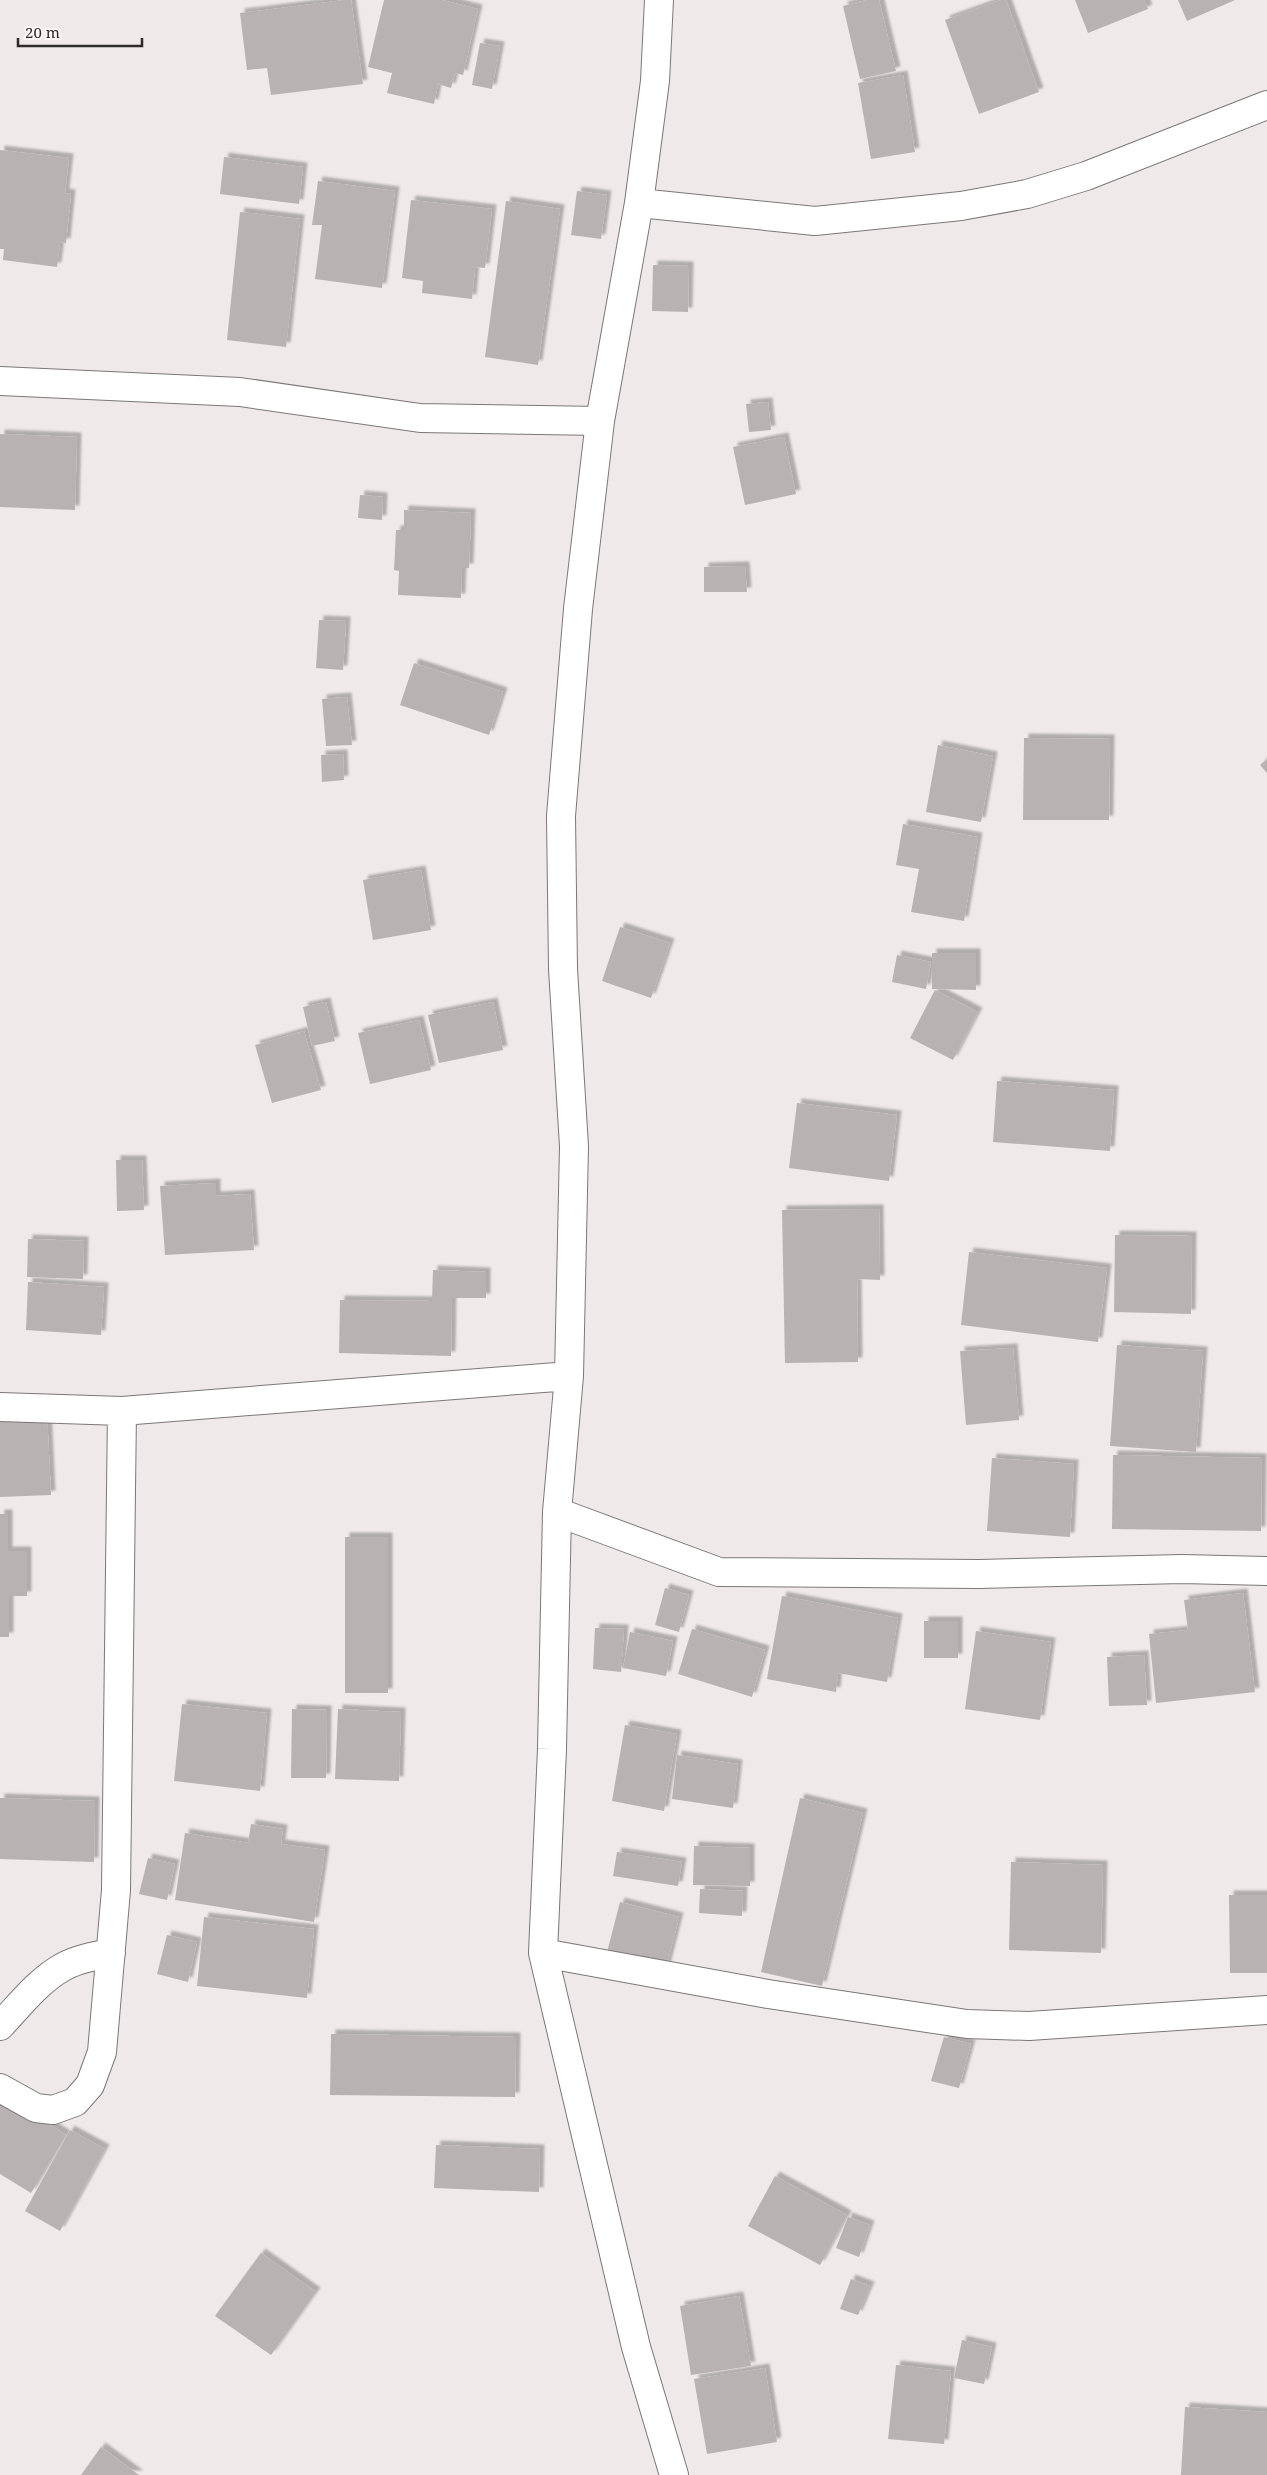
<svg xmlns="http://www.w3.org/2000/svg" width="1267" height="2475" viewBox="0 0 1267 2475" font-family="'Noto Serif',serif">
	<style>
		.building { fill: #b8b2b2; filter: url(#shadow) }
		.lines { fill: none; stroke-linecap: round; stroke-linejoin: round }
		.minor-casing { stroke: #7c7777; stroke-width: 30 }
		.minor { stroke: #fff; stroke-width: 28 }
	</style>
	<defs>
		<filter id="shadow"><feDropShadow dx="4.5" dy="-4.5" stdDeviation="1" flood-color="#0004"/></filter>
	</defs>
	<rect width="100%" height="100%" fill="#efeae9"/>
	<path class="building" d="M345,0H351L363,84L271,95L267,68L247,70L240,13Z
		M384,0H442L478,9L463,75L455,73L451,88L438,84L434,104L387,93L392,73L368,67Z
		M867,0H879L896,71L860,79L843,6Z
		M1001,0H1006L1039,92L979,114L945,20Z
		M1075,0H1144L1148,9L1088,33Z
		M1178,0H1235L1187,21Z
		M480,43L500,46L492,89L472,85Z
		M903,75L915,152L871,159L858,83Z
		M0,150L69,158L65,193L71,194L66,243L60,242L57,267L3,260L4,249H0Z
		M224,157L303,167L299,204L220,194Z
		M318,181L395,191L382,288L315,279L322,225H312Z
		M577,191L607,195L601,239L571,235Z
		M411,200L492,209L485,268L475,267L472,299L422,293L423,281L402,278Z
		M506,201L560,209L538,365L485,357Z
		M240,212L300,219L286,347L227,340Z
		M653,265L689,266L688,312L652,311Z
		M768,402L771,430L749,432L746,404Z
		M0,434L77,437L75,510L0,507Z
		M784,437L796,494L745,505L733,447Z
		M360,495L383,497L382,520L358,518Z
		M404,510L471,513L469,568H462L461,598L398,595L399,571L394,570L396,530H404Z
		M745,566L747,592H704V567Z
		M319,620L346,621L343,670L316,668Z
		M414,663L503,692L489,735L400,705Z
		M347,697L352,745L326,746L322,699Z
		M1024,738L1110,739L1109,820H1023Z
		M938,745L993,756L981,822L926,812Z
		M343,754L344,780L322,782L321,755Z
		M1267,759V773L1260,765Z
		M903,824L978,837L964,921L911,912L919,869L896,865Z
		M421,870L431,930L373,940L363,880Z
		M620,927L670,943L651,998L602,981Z
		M932,953H976V990L932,989Z
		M897,955L931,962L926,989L892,982Z
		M935,990L978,1012L953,1060L910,1038Z
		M326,1002L335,1041L312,1046L303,1007Z
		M493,1002L503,1050L439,1063L428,1015Z
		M419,1020L431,1070L370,1084L358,1033Z
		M304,1031L321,1090L272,1103L255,1045Z
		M997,1081L1114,1090L1110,1151L993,1142Z
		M797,1103L897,1115L889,1181L789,1168Z
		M116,1160H142L144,1210L117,1211Z
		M216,1183V1196L250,1194L254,1250L165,1255L160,1186Z
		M879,1209L880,1280L857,1279L858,1362L785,1363L782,1210Z
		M1115,1235L1192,1236L1191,1314L1114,1312Z
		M28,1239L84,1241L83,1279L27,1277Z
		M969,1252L1107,1268L1098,1342L961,1325Z
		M433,1270L486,1272V1298H452L451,1356L339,1353L340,1300L432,1301Z
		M28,1282L104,1287L101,1335L26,1330Z
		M1117,1345L1203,1351L1196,1452L1110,1446Z
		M1013,1348L1019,1420L966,1425L960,1351Z
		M47,1414L51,1495L0,1497V1417Z
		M1113,1455L1262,1458L1261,1531L1112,1529Z
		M992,1458L1074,1464L1070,1537L987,1531Z
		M0,1514H8V1551H27V1596H9V1637H0Z
		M345,1537H388V1693H345Z
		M665,1588L689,1595L679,1632L655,1625Z
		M1243,1593L1255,1692L1156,1703L1149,1634L1188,1630L1184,1600Z
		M782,1596L898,1618L887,1682L838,1673L836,1692L767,1679Z
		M924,1621H958V1658H924Z
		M595,1628L624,1629L621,1672L593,1669Z
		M692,1629L765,1650L752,1697L678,1674Z
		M976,1631L1051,1642L1040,1720L965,1709Z
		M630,1632L673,1641L666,1676L623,1668Z
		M1144,1655L1147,1705L1109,1706L1107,1657Z
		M182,1704L267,1713L260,1791L174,1781Z
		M292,1709L327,1710L326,1778H291Z
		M338,1709L401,1712L399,1781L335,1779Z
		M625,1725L677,1734L664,1811L612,1801Z
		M677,1755L738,1764L733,1808L672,1799Z
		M0,1798L95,1801L94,1862L0,1859Z
		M800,1798L863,1813L822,1986L761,1972Z
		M251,1824L283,1829L281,1844L325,1850L314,1922L175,1900L185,1833L248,1843Z
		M694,1846L750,1848V1886L693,1885Z
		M617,1852L682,1862L678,1886L613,1876Z
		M148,1858L175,1864L167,1900L139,1894Z
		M1011,1862L1103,1865L1101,1953L1009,1950Z
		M700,1889L743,1891L742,1916L699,1913Z
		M1229,1895H1267V1973H1230Z
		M620,1902L679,1917L664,1976L605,1960Z
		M204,1917L314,1929L307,1998L197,1986Z
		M167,1935L197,1942L188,1982L157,1974Z
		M331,2034L516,2037L515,2097L330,2095Z
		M944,2037L971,2044L959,2088L931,2081Z
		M0,2094L66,2135L31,2193L0,2174Z
		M70,2130L105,2149L60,2231L25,2211Z
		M436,2145L540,2149L539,2192L434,2188Z
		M775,2176L847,2215L820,2265L748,2226Z
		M848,2217L870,2225L859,2257L836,2248Z
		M261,2253L316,2292L271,2355L215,2316Z
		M851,2279L870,2286L858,2315L840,2309Z
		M739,2296L751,2366L691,2375L680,2306Z
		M962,2340L992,2347L984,2384L954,2378Z
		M896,2365L951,2371L944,2444L888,2439Z
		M765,2368L777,2442L707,2454L694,2379Z
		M1185,2407L1267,2412V2475H1181Z
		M101,2447L139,2475H81Z"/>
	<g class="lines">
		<g class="minor-casing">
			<path id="minor" d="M659,0L655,81L639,203L600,421L578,609L561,816L563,969L574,1146L569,1376L557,1512L552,1749L543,1953L636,2347L674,2475
				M639,203L815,221L961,206L1027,194L1086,176L1267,105
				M0,381L240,392L420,418L600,421
				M0,1407L122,1411L569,1376
				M557,1512L719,1572L979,1574L1182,1569L1267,1571
				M543,1953L768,1994L967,2024L1029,2026L1267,2010
				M0,2026C19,2006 38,1981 63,1967C78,1959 95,1956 111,1953
				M0,2088L36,2108L53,2110L75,2102L90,2085L102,2052L116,1890L122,1411"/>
		</g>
		<use href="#minor" class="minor"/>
	</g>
	<path d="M18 38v8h124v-8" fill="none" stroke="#2d2b2b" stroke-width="2.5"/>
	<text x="25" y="38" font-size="15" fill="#2d2b2b" stroke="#fdf7f6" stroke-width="4" paint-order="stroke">20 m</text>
</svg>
